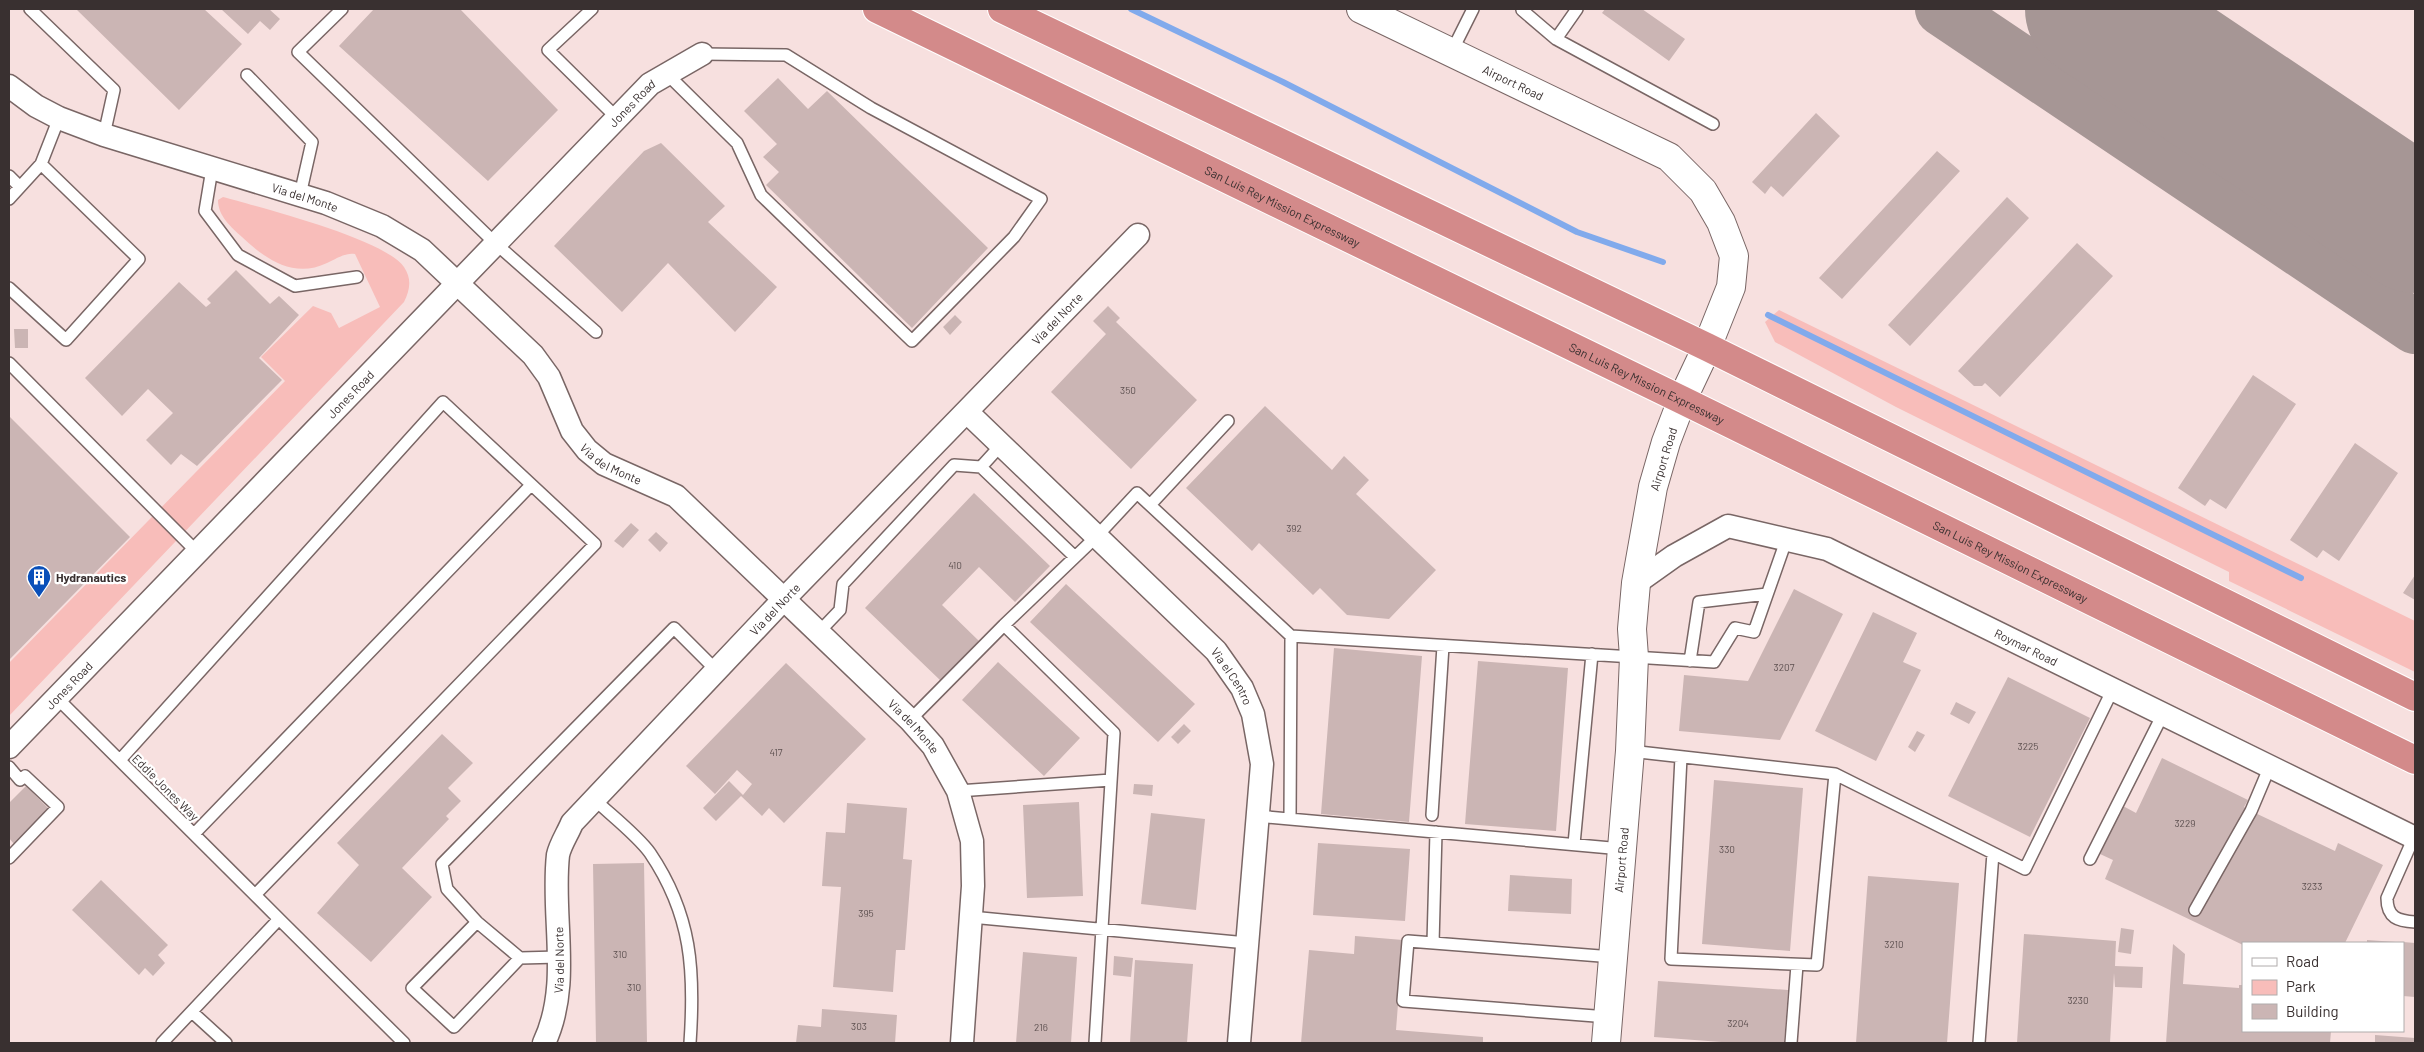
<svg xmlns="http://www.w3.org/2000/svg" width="2424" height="1052" viewBox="0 0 2424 1052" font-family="Barlow,sans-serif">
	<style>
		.green { fill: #f8bdba }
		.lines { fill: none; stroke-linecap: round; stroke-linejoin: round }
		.stream { stroke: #81aaec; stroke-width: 6 }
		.taxiway { stroke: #a69695; stroke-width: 54 }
		.runway { stroke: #a69695; stroke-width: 136 }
		.building { fill: #cbb5b4 }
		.service-casing { stroke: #796665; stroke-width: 14 }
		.minor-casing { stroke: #796665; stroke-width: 25 }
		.tertiary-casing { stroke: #796665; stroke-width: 30 }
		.trunk-casing { stroke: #fff; stroke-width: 30 }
		.service { stroke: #fff; stroke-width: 11 }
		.minor { stroke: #fff; stroke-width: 22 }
		.tertiary { stroke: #fff; stroke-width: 28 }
		.trunk { stroke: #d38a8a; stroke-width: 28 }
		.labels { text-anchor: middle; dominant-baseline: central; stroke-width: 4.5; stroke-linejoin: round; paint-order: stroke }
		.number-label { font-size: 10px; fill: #5e5151 }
		.street-label { font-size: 12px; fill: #393030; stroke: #fff }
		.poi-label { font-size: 12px; font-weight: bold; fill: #393030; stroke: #fff; text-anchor: start }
	</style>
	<rect width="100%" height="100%" fill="#f7e0df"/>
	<path class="green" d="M223,197C259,207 385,239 404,267C412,279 410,290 404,302L9,716V663L285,381L261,357L313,306L331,313L339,328L380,307L355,254C346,252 336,259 327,263C294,279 265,259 242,237C231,227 218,216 218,200Z
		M1779,310L2415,621V672L2229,581V572L1896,407L1775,342L1765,322Z"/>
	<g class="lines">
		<path class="stream" d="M1131,9L1283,82L1577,232L1663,262
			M1768,315L2301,578"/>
		<path class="taxiway" d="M1942,9L2415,327
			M2404,217L2415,231"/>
		<path class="runway" d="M2093,9L2415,225"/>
	</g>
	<path class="building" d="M76,9H204L242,44L179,110Z
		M221,9H269L280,19L270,30L260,21L248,34Z
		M374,9H460L558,110L488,181L339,46Z
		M1605,9H1642L1685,39L1669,61L1602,13Z
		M778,78L808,109L827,91L988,248L912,328L766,185L779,172L763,157L777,144L744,111Z
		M1816,113L1840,136L1783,197L1771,186L1765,194L1752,182Z
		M661,143L725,206L708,222L777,287L735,332L668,263L622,312L554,246L644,151Z
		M1937,151L1960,171L1842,299L1819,278Z
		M2007,197L2029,218L1910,346L1888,325Z
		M2077,243L2113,276L2000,397L1985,383L1982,386H1974L1958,371Z
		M236,270L270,304L279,296L299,315L259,358L282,380L197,466L181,454L171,465L146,440L173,413L148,389L122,416L85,378L179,282L206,307L211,303L207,299Z
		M1108,306L1120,318L1116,322L1197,400L1131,469L1051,392L1106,334L1093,321Z
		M955,315L962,322L950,335L943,327Z
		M14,329H28V348H15Z
		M2253,375L2296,404L2226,509L2210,499L2205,506L2178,488Z
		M1265,406L1332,470L1344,456L1369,480L1356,494L1436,570L1389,619L1347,615L1320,588L1313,595L1259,543L1252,551L1186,488Z
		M9,416L130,537L9,660Z
		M2355,443L2398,473L2339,561L2323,550L2317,558L2290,540Z
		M974,493L1050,566L1015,602L979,567L942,605L979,641L941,681L865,608Z
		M631,523L639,530L623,548L614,541Z
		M656,532L668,543L660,552L648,540Z
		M2415,575V600L2403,593Z
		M1066,584L1195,704L1158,742L1030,622Z
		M1794,589L1843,614L1780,740L1679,731L1684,675L1748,681Z
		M1873,612L1917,633L1903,662L1921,670L1876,761L1815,731Z
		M1334,648L1422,656L1409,822L1321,814Z
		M1478,661L1568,668L1556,831L1465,824Z
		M998,662L1080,738L1044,776L962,700Z
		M786,663L866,739L784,823L769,808L762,816L741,796L716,821L703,808L729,781L743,795L752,784L737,770L715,794L686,766Z
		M2008,677L2090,718L2030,837L1948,796Z
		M1956,702L1976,712L1969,724L1950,714Z
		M1184,724L1191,731L1178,744L1171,737Z
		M1917,731L1925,735L1915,752L1908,747Z
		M442,734L473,763L448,788L461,801L446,816L449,819L402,868L432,897L371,962L317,913L359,865L337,843Z
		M2162,758L2248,800L2244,807L2251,811L2335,851L2338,843L2383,865L2345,943H2243V945L2105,879L2113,860L2100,854L2123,806L2136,813Z
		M1714,780L1803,788L1790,951L1702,944Z
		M1134,784L1153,785L1152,796L1133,794Z
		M26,786L49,809L14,844L9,838V803Z
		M1079,802L1083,896L1027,898L1023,805Z
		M847,803L907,808L903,859L912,860L905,950H896L893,992L833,987L841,887L822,886L826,832L845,833Z
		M1151,813L1205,819L1196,910L1141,904Z
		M1318,843L1410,849L1405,921L1313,915Z
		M644,863L647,1043H596L593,864Z
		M1510,875L1572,879L1571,914L1508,911Z
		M1868,876L1959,883L1947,1043H1856Z
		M101,880L168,945L158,955L165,963L153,976L145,968L139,975L72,910Z
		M2121,928L2134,930L2131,954L2118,952Z
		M2024,934L2116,941L2115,966L2143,967L2142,988L2115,987L2114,973L2110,1043H2017Z
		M1355,936L1403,940L1396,1030L1483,1037V1043H1301L1309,950L1354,954Z
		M2367,940L2396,942V943H2367Z
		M2403,942L2415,943V997L2403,996Z
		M2173,944L2185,954L2183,984L2239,988V985H2243V1031H2331L2330,1043H2166Z
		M1023,952L1077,957L1071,1043H1016Z
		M1114,956L1133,958L1131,977L1113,975Z
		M1135,960L1193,964L1187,1043H1130Z
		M1658,981L1788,990L1784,1043H1735L1654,1037Z
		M822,1009L897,1015L895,1043H796L798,1025L821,1027Z
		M2375,1035L2415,1038V1043H2375Z"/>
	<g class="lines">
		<g class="service-casing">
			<path id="service" d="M30,9L114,90L104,135
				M342,9L298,52L495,243L596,332
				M592,9L548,50L617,118
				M1522,10L1556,39L1577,9
				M1556,39L1713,124
				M1451,53L1473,9
				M667,74L737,143L761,195L912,341L1014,237L1041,199L871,108L786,55L702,54
				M247,75L312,142L300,195
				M212,169L205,211L238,255L295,286L357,277
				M9,176L20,187
				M9,199L41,164L59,118
				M9,288L66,340L139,259L41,164
				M9,363L198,553
				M981,467L1075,557
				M1150,505L1228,421
				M1004,625L1097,536L1137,493L1291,636
				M818,633L840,610L843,584L954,465L981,467L1001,445
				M1690,661L1699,602L1767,594
				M57,698L255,895
				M910,720L1004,625L1114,733L1095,1043
				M1630,751L1835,774L2025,869L2113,689
				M1681,757L1671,959L1817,965L1835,774
				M120,760L443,402L595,544L255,895L279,919
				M9,767L20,780L25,776L58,807L9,858
				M958,791L1111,780
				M595,800C611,815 638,836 650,853C692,915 695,971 690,1043
				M1432,815L1443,646
				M1257,816L1622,849
				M1290,819L1291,636L1714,662L1735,628L1754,632L1787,538
				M194,834L531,485
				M2414,837L2387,898C2387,918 2398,921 2415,922
				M1574,844L1592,654
				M2090,859L2163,714
				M2195,910L2251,811L2270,766
				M971,917L1247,943
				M477,922L412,988L454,1027L520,958
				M1433,943L1436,832
				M559,957L520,958L477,922L447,889L442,864L674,628L717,671
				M192,1012L226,1043
				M1608,1017L1403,1001L1408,941L1613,957
				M162,1043L279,919L404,1043
				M1791,1043L1797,965
				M1979,1043L1993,853"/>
		</g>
		<g class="minor-casing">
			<g id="minor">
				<path id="s1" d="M9,86L36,106L59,118L104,135L326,203L382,226L422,250L533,355L549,377L572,431L587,450L604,464L676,496L910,720L933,746L958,791L972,841L973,886L962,1043"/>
				<path id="s2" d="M967,412L1216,651L1242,688L1253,714L1262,764L1239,1043"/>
				<path id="s3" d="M1636,583L1674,556L1728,526L1827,549L2415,838"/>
				<path id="s4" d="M9,747L650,84L702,54"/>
				<path id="s5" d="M544,1043C572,984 551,917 558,855C560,845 568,833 572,823L783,600L1138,235"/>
			</g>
		</g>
		<g class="tertiary-casing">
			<g id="tertiary">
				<path id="s6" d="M1361,9L1669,157L1703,191L1721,222L1734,256L1731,287L1707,347L1682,400L1666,442L1653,487L1636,583L1632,629L1634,657L1630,751L1606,1043"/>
			</g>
		</g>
		<g class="trunk-casing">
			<g id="trunk">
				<path id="s7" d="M877,9L1682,400L2415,760"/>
				<path d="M1002,9L1707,347L2415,697"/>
			</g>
		</g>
		<use href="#service" class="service"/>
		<use href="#minor" class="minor"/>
		<use href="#tertiary" class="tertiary"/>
		<use href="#trunk" class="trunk"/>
	</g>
	<defs>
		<g id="building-pin" transform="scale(1.25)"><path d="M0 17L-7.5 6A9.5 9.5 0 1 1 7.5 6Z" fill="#094fb9" stroke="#fff"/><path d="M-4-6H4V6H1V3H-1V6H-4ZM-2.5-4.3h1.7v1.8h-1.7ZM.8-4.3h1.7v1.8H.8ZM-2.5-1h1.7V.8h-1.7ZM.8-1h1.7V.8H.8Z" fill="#fff"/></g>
	</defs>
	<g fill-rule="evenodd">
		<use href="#building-pin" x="39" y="577"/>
	</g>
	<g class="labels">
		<g class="number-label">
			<text x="1128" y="390">350</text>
			<text x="1294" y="528">392</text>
			<text x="955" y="565">410</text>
			<text x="1784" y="667">3207</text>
			<text x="2028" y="746">3225</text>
			<text x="776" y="752">417</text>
			<text x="2185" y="823">3229</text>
			<text x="1727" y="849">330</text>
			<text x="2312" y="886">3233</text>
			<text x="866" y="913">395</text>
			<text x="1894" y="944">3210</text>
			<text x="620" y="954">310</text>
			<text x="634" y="987">310</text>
			<text x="2078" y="1000">3230</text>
			<text x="1738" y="1023">3204</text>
			<text x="859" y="1026">303</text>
			<text x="1041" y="1027">216</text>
		</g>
		<g class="street-label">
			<text stroke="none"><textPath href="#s6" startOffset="169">Airport Road</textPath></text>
			<text stroke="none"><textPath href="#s4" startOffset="896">Jones Road</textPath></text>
			<text stroke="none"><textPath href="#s1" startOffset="318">Via del Monte</textPath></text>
			<text stroke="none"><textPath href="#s7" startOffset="451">San Luis Rey Mission Expressway</textPath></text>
			<text stroke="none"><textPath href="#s5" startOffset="925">Via del Norte</textPath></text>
			<text stroke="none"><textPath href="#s7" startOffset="856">San Luis Rey Mission Expressway</textPath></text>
			<text stroke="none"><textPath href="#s4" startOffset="491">Jones Road</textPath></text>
			<text transform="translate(1663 459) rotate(-73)">Airport Road</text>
			<text stroke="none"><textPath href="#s1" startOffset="738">Via del Monte</textPath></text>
			<text stroke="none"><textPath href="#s7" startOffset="1261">San Luis Rey Mission Expressway</textPath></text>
			<text stroke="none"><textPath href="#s5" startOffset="520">Via del Norte</textPath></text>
			<text stroke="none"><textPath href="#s3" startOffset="432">Roymar Road</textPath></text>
			<text stroke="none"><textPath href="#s2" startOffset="375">Via el Centro</textPath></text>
			<text stroke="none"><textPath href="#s4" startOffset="86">Jones Road</textPath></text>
			<text stroke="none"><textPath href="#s1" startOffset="1142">Via del Monte</textPath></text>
			<text transform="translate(166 787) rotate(45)">Eddie Jones Way</text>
			<text transform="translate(1621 860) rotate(-85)">Airport Road</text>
			<text stroke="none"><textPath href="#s5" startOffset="85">Via del Norte</textPath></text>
		</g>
		<g class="poi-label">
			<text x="56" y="577">Hydranautics</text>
		</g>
	</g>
	<rect width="2424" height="1052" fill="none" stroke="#393030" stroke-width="20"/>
	<rect x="2242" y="942" width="162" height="90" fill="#ffffff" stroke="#b0acac"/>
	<rect x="2252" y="958" width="25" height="8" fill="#ffffff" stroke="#b0acac"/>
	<text x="2286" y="967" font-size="15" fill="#393030">Road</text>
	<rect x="2252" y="980" width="25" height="15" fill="#f8bdba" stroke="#b0acac"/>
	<text x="2286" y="992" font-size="15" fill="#393030">Park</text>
	<rect x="2252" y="1004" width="25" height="15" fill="#cbb5b4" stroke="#b0acac"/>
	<text x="2286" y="1017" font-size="15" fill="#393030">Building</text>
</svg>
